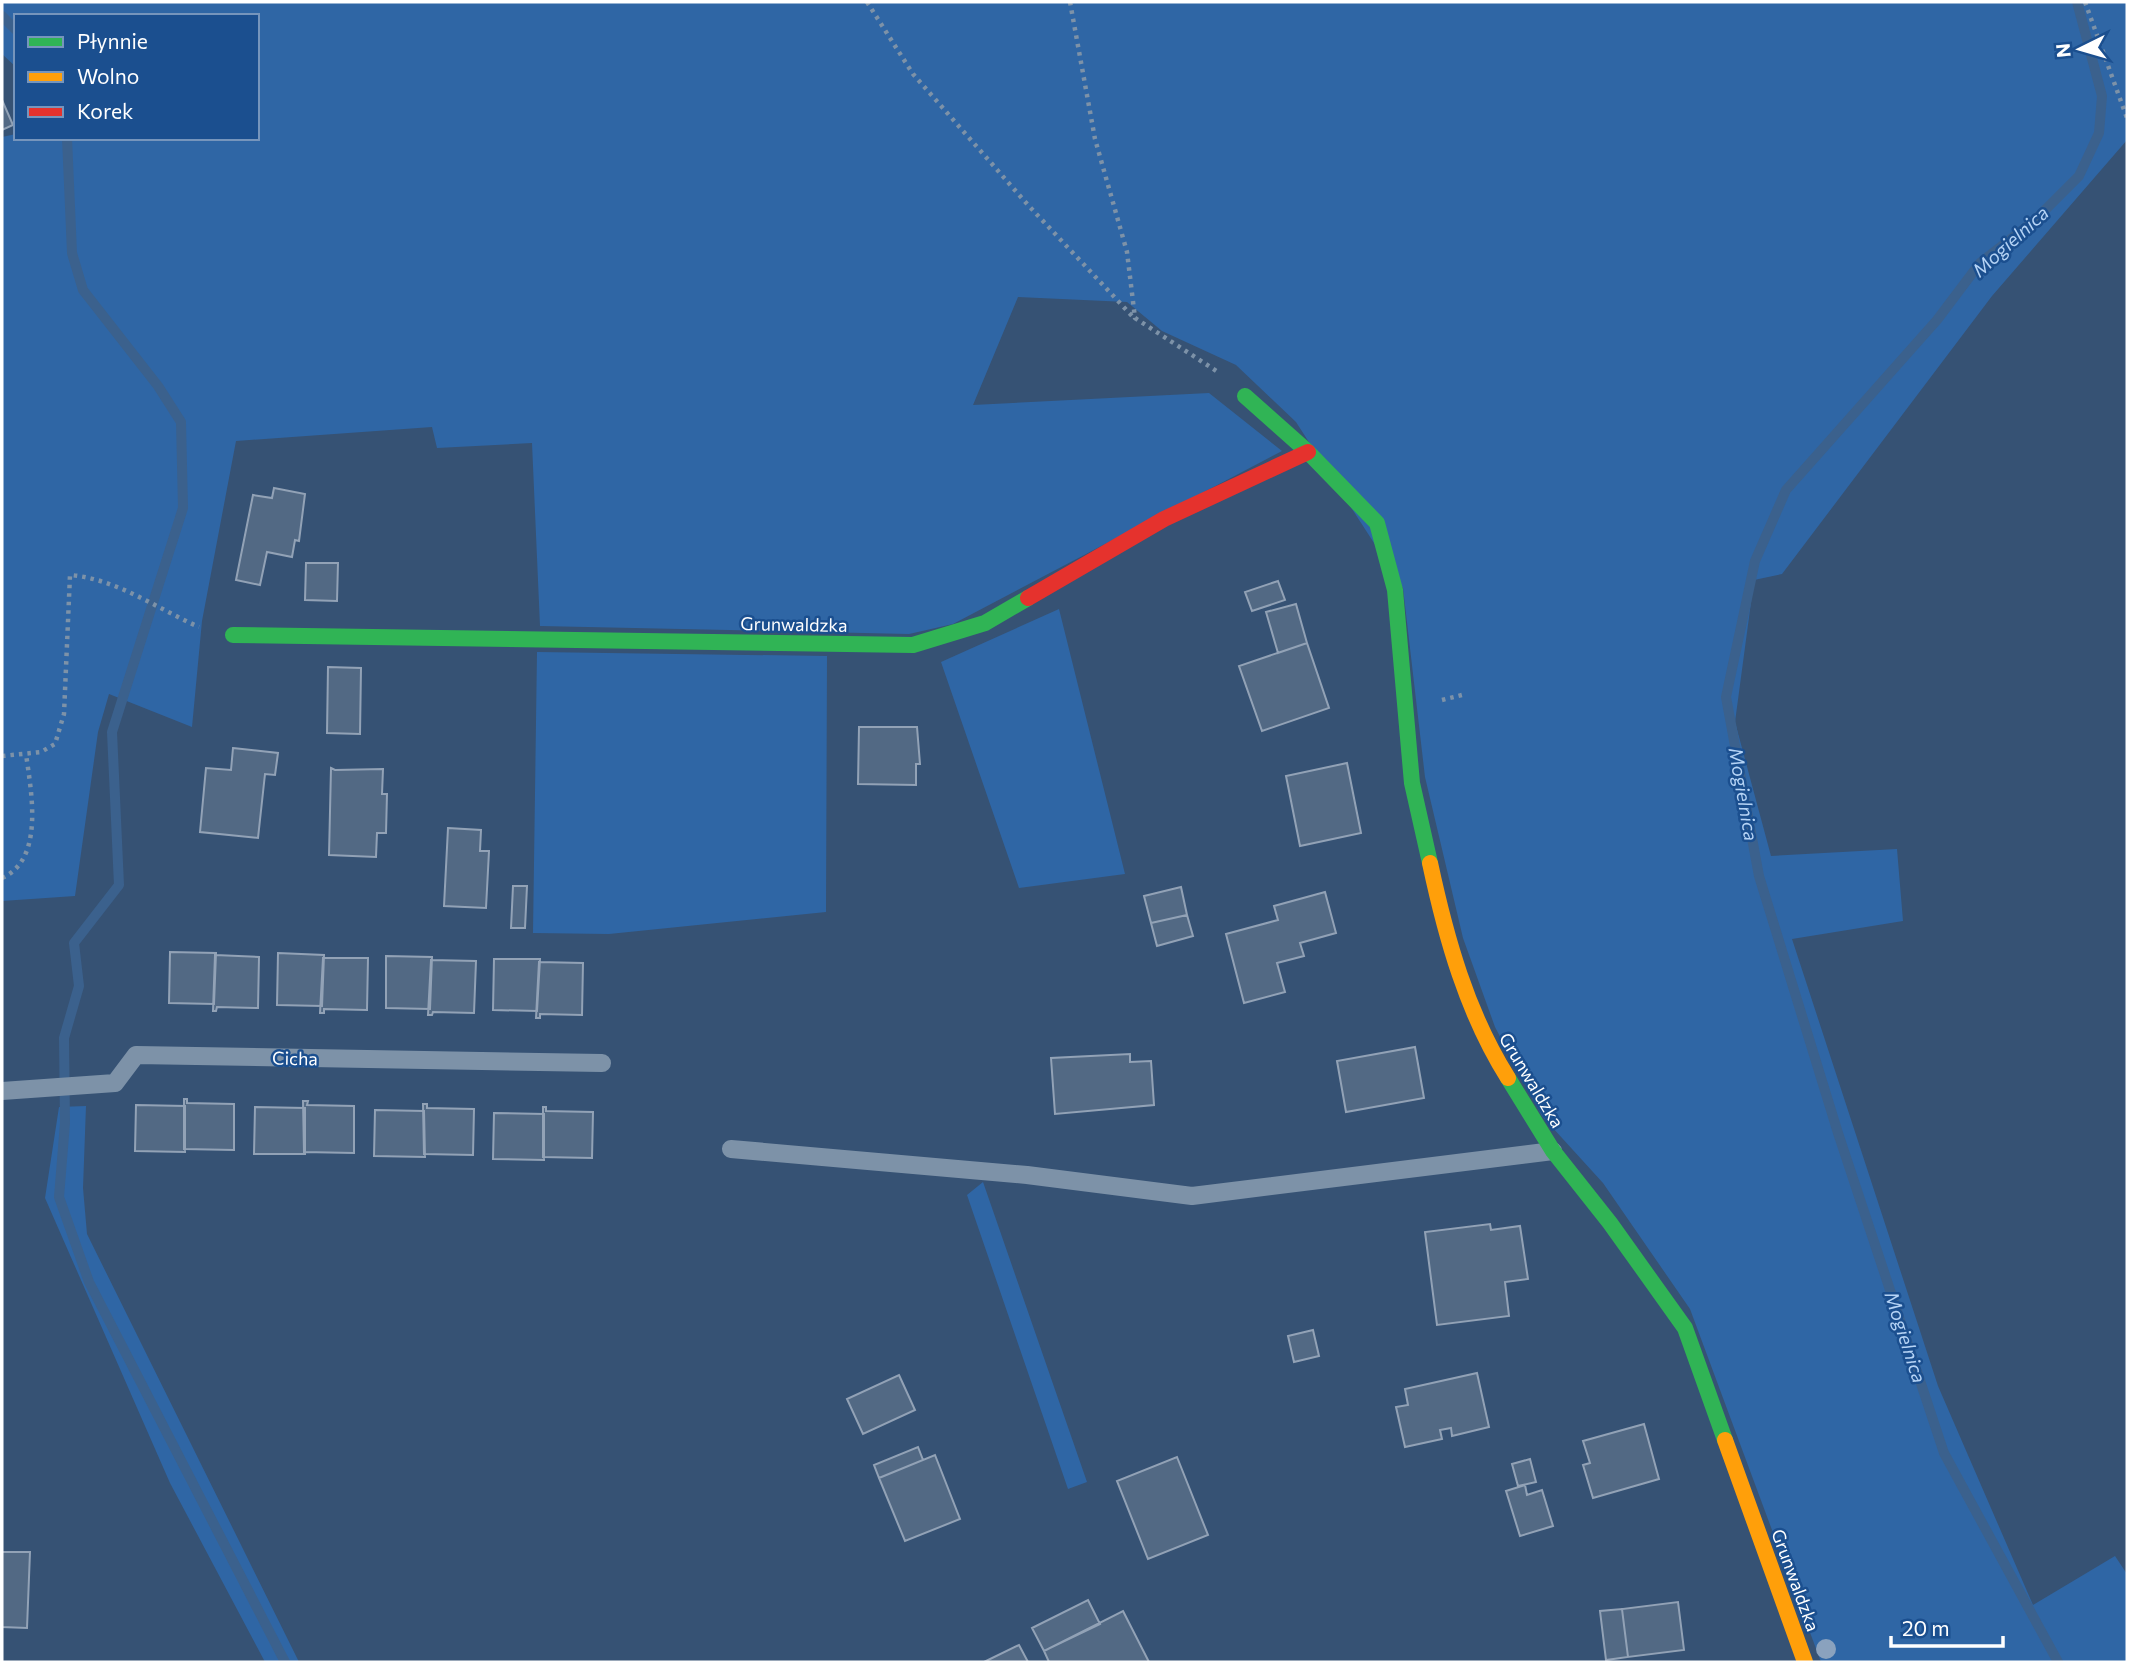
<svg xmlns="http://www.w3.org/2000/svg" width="2129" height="1664" viewBox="0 0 2129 1664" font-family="Commissioner,sans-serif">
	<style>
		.green { fill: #2f66a5 }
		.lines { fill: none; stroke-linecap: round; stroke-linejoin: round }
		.stream { stroke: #3b618d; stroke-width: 10 }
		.building { fill: #526984; stroke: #92a2b6; stroke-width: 2 }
		.path { stroke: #7d92a8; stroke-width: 4.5; stroke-dasharray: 3.5 5; stroke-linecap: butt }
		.lane { stroke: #7d92a8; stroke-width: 18 }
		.fast { stroke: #30b455; stroke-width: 16 }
		.slow { stroke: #ff9f0a; stroke-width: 16 }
		.jam { stroke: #e5322d; stroke-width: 16 }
		.tree { fill: #8aa2be }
		.labels { text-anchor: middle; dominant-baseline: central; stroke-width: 5; stroke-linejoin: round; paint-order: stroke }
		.street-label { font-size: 18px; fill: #fff; stroke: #1b4f8f }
		.water-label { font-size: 19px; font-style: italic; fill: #b5d3f5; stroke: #1b4f8f }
	</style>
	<rect width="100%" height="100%" fill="#365274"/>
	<path class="green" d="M2,2H2127V140L1992,296L1782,574L1754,580L1735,722L1771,856L1897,849L1903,921L1792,939L1938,1386L2033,1605L2115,1556L2127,1574V1662H1821L1690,1309L1603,1183L1542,1116L1495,1027L1463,938L1425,777L1403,588L1296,422L1236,365L1162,331L1127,302L1018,297L973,405L1209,393L1282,451L953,624L909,634L540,626L532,443L437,448L432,427L236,441L202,621L192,727L109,694L98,732L75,896L2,901V137L16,134V138H257V16H16V67L2,54Z
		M1059,609L1125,874L1019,888L941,662Z
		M537,652L827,656L826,912L609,934L533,933Z
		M86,1106L83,1188L87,1234L299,1662H265L170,1483L45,1198L59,1107Z
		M983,1182L1087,1482L1068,1489L967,1195Z"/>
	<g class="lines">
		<path class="stream" d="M2,16L16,30
			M67,138L72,253L83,290L158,386L181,422L183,508L112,732L119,885L74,943L79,986L64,1038L65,1123L59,1197L89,1282L285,1662
			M2058,1662L1944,1453L1838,1133L1759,876L1726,697L1755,561L1786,490L1937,320L1980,263L2034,221L2079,176L2099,133L2102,96L2077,2"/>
	</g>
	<path class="building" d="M2,100L13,125L2,130Z
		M274,488L305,494L299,541L295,540L292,557L267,552L260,585L236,580L253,495L272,498Z
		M306,563H338L337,601L305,600Z
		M1278,581L1285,600L1252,611L1245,592Z
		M1296,604L1307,643L1278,653L1266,612Z
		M1307,643L1329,708L1262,731L1239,666Z
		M328,667L361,668L360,734L327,733Z
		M859,727H917L920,764H916V785L858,784Z
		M233,748L278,753L275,775L265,774L258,838L200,832L206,768L231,770Z
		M1347,763L1361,833L1300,846L1286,776Z
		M331,768L335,770L383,769L382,794H387L386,833H377L376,857L329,855Z
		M448,828L481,830L480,851H489L486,908L444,906Z
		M513,886H527L525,928H511Z
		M1181,887L1187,915L1151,923L1144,896Z
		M1325,892L1336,933L1300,943L1304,956L1277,963L1285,992L1244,1003L1226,934L1278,920L1274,906Z
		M1187,915L1193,936L1157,946L1151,923Z
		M170,952L216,953L214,1004L169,1003Z
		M278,953L324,955L322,1006L277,1005Z
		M215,955L259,957L258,1008L217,1007L216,1011H213Z
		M386,956L432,957L430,1009L386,1008Z
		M323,958H368L367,1010L324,1009V1013H320Z
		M494,959H540L537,1011L493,1010Z
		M431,960L476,961L474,1013L433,1012L432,1015H428Z
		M539,962L583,963L582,1015L540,1014V1018H536Z
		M1415,1047L1424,1098L1346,1112L1337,1061Z
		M1130,1054V1062L1151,1061L1154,1105L1055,1114L1051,1058Z
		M184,1099H187V1103L234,1104V1150L184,1149Z
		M303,1101H308L307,1105L354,1106V1153L304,1152Z
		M423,1104H427V1108L474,1109L473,1155L424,1154Z
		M136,1105L185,1106V1152L135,1151Z
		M255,1107L305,1108V1154H254Z
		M543,1107H546V1111L593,1112L592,1158L543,1157Z
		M375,1110L424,1111L425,1157L374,1156Z
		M494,1113L544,1114V1160L493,1159Z
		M1490,1224L1491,1230L1520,1226L1528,1279L1505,1282L1509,1316L1437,1325L1425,1232Z
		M1313,1330L1319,1356L1294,1362L1288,1336Z
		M1477,1373L1489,1427L1452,1436L1451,1428L1440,1430L1442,1439L1405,1447L1396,1407L1408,1405L1405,1389Z
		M899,1375L915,1410L863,1434L847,1399Z
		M1644,1424L1659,1479L1593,1498L1583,1465L1590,1463L1583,1441Z
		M918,1447L923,1460L879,1478L874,1465Z
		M935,1455L960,1519L905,1541L879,1478Z
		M1177,1457L1208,1535L1148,1559L1117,1481Z
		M1530,1459L1536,1482L1518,1486L1512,1464Z
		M1525,1485L1527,1495L1542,1490L1553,1526L1520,1536L1506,1491Z
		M2,1552H30L27,1628L2,1627Z
		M1088,1600L1100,1624L1044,1651L1032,1628Z
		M1678,1602L1684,1650L1628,1657L1622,1609Z
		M1622,1609L1628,1657L1606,1660L1600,1611Z
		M1123,1611L1149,1662H1049L1044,1651Z
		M1019,1645L1028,1662H984Z"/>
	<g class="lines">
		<path class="path" d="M867,2L913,74L1028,205L1134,318
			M1070,2L1095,139L1127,252L1135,318L1218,372
			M2085,2L2127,118
			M1442,700L1462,695
			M2,756L41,752L55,744L64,714L70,575C117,579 156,608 199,627
			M2,878C45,859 31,791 26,754"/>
		<path class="lane" d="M2,1091L115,1083L136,1055L602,1063
			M731,1149L1027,1175L1192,1196L1553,1151"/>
		<path class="fast" d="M1245,396L1308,452L1377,523L1395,590L1412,783L1430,863
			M233,635L913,645L985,623L1028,598
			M1508,1078L1553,1151L1610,1223L1685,1328L1725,1440"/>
		<path class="slow" d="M1430,863C1446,938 1467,1013 1508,1078
			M1725,1440L1805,1662"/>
		<path class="jam" d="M1028,598L1164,519L1308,452"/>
	</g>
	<circle class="tree" cx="1826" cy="1649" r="10"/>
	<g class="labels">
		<g class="street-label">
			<text transform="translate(794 624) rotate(1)">Grunwaldzka</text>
			<text transform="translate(295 1058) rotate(1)">Cicha</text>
			<text transform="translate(1532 1080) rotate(59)">Grunwaldzka</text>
			<text transform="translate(1796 1580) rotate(70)">Grunwaldzka</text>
		</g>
		<g class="water-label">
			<text transform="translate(2010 241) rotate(-42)">Mogielnica</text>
			<text transform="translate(1744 794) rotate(80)">Mogielnica</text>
			<text transform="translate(1906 1337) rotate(72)">Mogielnica</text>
		</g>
	</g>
	<rect width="2129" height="1664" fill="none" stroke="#ffffff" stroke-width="7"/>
	<rect x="14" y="14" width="245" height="126" fill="#1b4f8f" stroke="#7695bc" stroke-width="2"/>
	<rect x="28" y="37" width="35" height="10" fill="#30b455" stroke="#7695bc" stroke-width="2"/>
	<text x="77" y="49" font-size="21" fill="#ffffff">Płynnie</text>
	<rect x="28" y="72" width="35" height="10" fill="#ff9f0a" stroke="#7695bc" stroke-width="2"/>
	<text x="77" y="84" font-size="21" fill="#ffffff">Wolno</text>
	<rect x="28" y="107" width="35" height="10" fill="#e5322d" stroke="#7695bc" stroke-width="2"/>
	<text x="77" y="119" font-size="21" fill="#ffffff">Korek</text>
	<g transform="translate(2080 49) rotate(265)" stroke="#1b4f8f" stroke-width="5" paint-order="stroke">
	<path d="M0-5L12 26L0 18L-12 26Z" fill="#ffffff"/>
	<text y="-10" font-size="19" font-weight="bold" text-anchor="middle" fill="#ffffff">N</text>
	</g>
	<path d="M1891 1636v10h112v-10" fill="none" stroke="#ffffff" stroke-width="3.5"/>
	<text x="1902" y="1636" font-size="21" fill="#ffffff" stroke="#1b4f8f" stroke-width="5" paint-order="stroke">20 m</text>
</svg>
